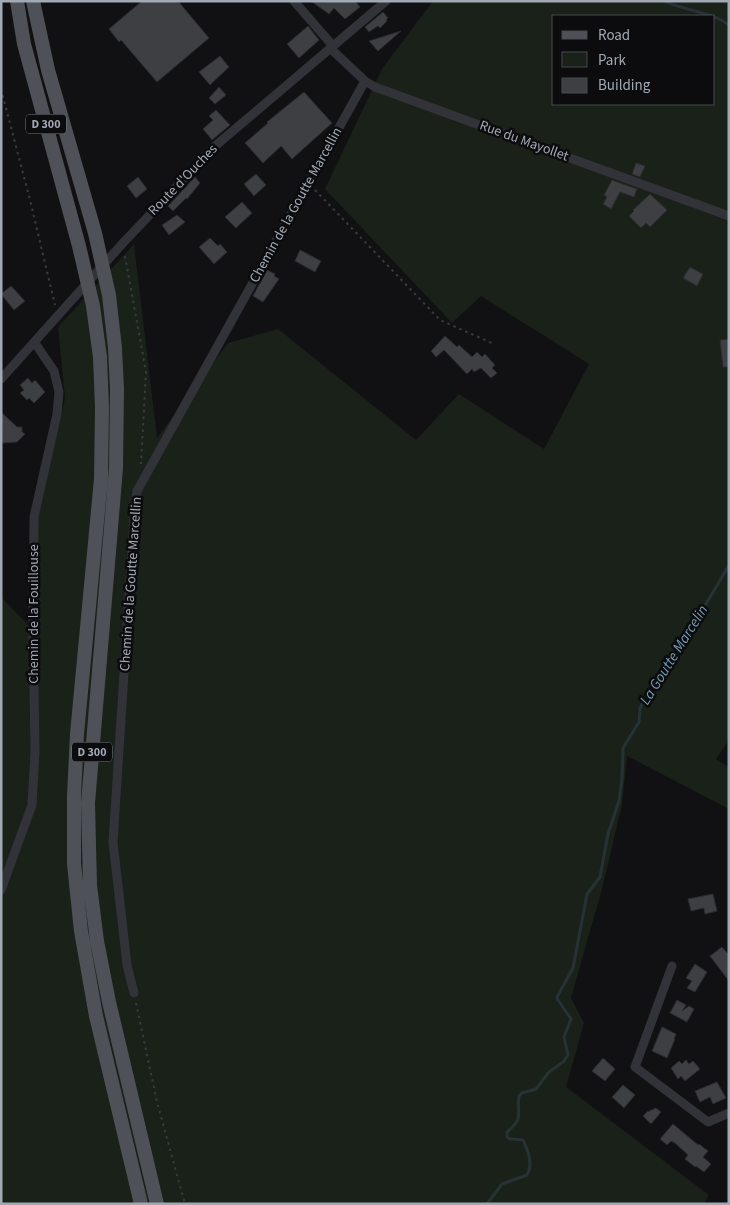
<svg xmlns="http://www.w3.org/2000/svg" width="730" height="1205" viewBox="0 0 730 1205" font-family="'Source Sans 3',sans-serif">
	<style>
		.green { fill: #192119; fill-rule: evenodd }
		.lines { fill: none; stroke-linecap: round; stroke-linejoin: round }
		.stream { stroke: #273237; stroke-width: 3 }
		.building { fill: #3d3f43; stroke: #2b2b2f }
		.path { stroke: #383b3f; stroke-width: 2; stroke-dasharray: 2.5 4; stroke-linecap: butt }
		.minor { stroke: #323338; stroke-width: 9 }
		.primary { stroke: #4e5157; stroke-width: 14 }
		.labels { text-anchor: middle; dominant-baseline: central; stroke-width: 5; stroke-linejoin: round; paint-order: stroke }
		.shield { fill: #0c0c0e; stroke: #747a82; stroke-width: 1 }
		.shield-label { font-size: 12px; font-weight: bold; fill: #a1a9b4 }
		.street-label { font-size: 14px; fill: #a1a9b4; stroke: #0c0c0e }
		.water-label { font-size: 15px; font-style: italic; fill: #759cb3; stroke: #0c0c0e }
	</style>
	<rect width="100%" height="100%" fill="#111113"/>
	<path class="green" d="M433,1H729V740L716,759L729,767V809L627,756L622,805L602,889L571,998L584,1023L566,1087L709,1195L704,1204H1V597L35,632L38,519L65,398L58,327L134,244L157,438L228,343L278,329L416,440L459,394L544,449L589,364L481,296L452,323L325,189L382,69ZM554,16H714V104H554Z"/>
	<g class="lines">
		<path class="stream" d="M664,1C685,11 710,11 729,25
			M487,1204L502,1184L527,1175C533,1165 528,1150 523,1140L510,1139L507,1137V1132C525,1117 516,1115 519,1096L522,1093L536,1089L549,1072L563,1062L568,1055L564,1037L571,1019L558,1000L557,997L573,968L587,894L600,877L608,834L619,801L622,779L623,748L639,722L640,708L656,679L672,662L729,565"/>
	</g>
	<path class="building" d="M142,1H178L209,38L157,82L121,40L119,42L109,29Z
		M311,1H355L360,7L345,19L334,8L329,14Z
		M383,12L388,18L386,20L387,21L380,28L378,26L369,32L365,27Z
		M308,26L319,40L299,58L287,44Z
		M401,31L378,51L369,41Z
		M220,56L229,67L210,85L199,72Z
		M219,87L226,95L215,104L209,98Z
		M304,92L332,123L292,159L281,146L263,163L245,143L268,123L267,122Z
		M216,110L230,125L212,140L203,129L213,120L209,116Z
		M636,163L645,166L640,177L632,174Z
		M256,174L266,185L254,196L244,184Z
		M138,177L147,189L136,198L127,186Z
		M195,177L200,183L187,199L186,198L173,211L168,206Z
		M612,180L637,189L634,197L620,192L611,209L603,204L607,197L604,195Z
		M650,194L667,210L650,227L646,223L641,228L629,216L634,211L633,210Z
		M242,202L252,213L236,228L225,217Z
		M177,215L185,222L169,235L162,225Z
		M210,238L218,246L220,244L227,252L214,264L199,247Z
		M300,250L321,261L315,272L295,261Z
		M690,267L703,274L697,286L683,278Z
		M267,270L275,274L274,276L279,279L263,302L253,296Z
		M11,286L25,301L14,310L1,294Z
		M445,336L457,347L459,345L472,357L477,352L482,357L485,354L495,365L492,368L497,373L491,378L481,368L474,372L472,369L467,374L444,350L436,357L431,351Z
		M729,339V367H723L720,340Z
		M28,378L32,383L35,380L45,392L34,403L29,398L27,400L20,393L24,390L20,385Z
		M1,412L17,427H22V432L25,434L17,442L2,443Z
		M713,894L717,911L705,914L704,908L691,911L688,899Z
		M722,947L729,955V981L710,956Z
		M695,964L707,972L695,992L687,988L692,981L686,978Z
		M677,1000L686,1005L682,1011L689,1006L694,1009L687,1022L670,1013Z
		M662,1027L676,1034L674,1039H675L667,1058L652,1051Z
		M603,1058L615,1069L605,1081L592,1071Z
		M686,1060L689,1064L693,1061L700,1069L685,1081L681,1076L678,1079L671,1068L679,1061L682,1064Z
		M717,1082L726,1098L713,1104L710,1097L700,1102L695,1091Z
		M623,1085L635,1095L624,1108L612,1097Z
		M656,1108L661,1112L651,1124L643,1116L647,1112Z
		M673,1124L698,1145L699,1144L708,1151L703,1157L711,1164L704,1172L696,1166L695,1167L685,1159L688,1155L675,1143L671,1141L667,1145L660,1139Z"/>
	<g class="lines">
		<path class="path" d="M1,89L30,200L55,305
			M315,190L440,320L494,344
			M125,256L146,372L141,464
			M136,1003L157,1102L185,1204"/>
		<path class="minor" d="M294,1L333,46
			M330,48L365,81L375,87L729,216
			M1,379L123,243L214,147L386,1
			M1,890L32,805L35,751L33,623L34,517L57,414L59,392L54,371L35,343
			M672,966L635,1067L708,1122L729,1113
			M134,993L127,965L113,842L135,505L137,491L365,81"/>
		<path class="primary" d="M17,1L24,44L79,246L93,306L100,357L102,408L101,479L77,734L74,796V864L81,931L96,1016L141,1204
			M33,1L48,70L95,233L109,295L115,348L117,389L116,468L88,803L90,885L97,941L109,1002L157,1204"/>
	</g>
	<g class="labels">
		<g class="shield">
			<rect x="26" y="114.5" width="40" height="19" rx="4"/>
			<rect x="72" y="742.5" width="40" height="19" rx="4"/>
		</g>
		<g class="shield-label">
			<text x="46" y="124">D 300</text>
			<text x="92" y="752">D 300</text>
		</g>
		<g class="street-label">
			<text transform="translate(524 141) rotate(20)">Rue du Mayollet</text>
			<text transform="translate(183 180) rotate(-46)">Route d'Ouches</text>
			<text transform="translate(296 205) rotate(-61)">Chemin de la Goutte Marcellin</text>
			<text transform="translate(131 584) rotate(-86)">Chemin de la Goutte Marcellin</text>
			<text transform="translate(34 614) rotate(-90)">Chemin de la Fouillouse</text>
		</g>
		<g class="water-label">
			<text transform="translate(674 655) rotate(-58)">La Goutte Marcelin</text>
		</g>
	</g>
	<rect width="730" height="1205" fill="none" stroke="#a1a9b4" stroke-width="5"/>
	<rect x="552" y="15" width="162" height="90" fill="#0c0c0e" stroke="#484b50"/>
	<rect x="562" y="31" width="25" height="8" fill="#4e5157" stroke="#484b50"/>
	<text x="598" y="40" font-size="15" fill="#a1a9b4">Road</text>
	<rect x="562" y="52" width="25" height="15" fill="#192119" stroke="#484b50"/>
	<text x="598" y="65" font-size="15" fill="#a1a9b4">Park</text>
	<rect x="562" y="78" width="25" height="15" fill="#3d3f43" stroke="#484b50"/>
	<text x="598" y="90" font-size="15" fill="#a1a9b4">Building</text>
</svg>
